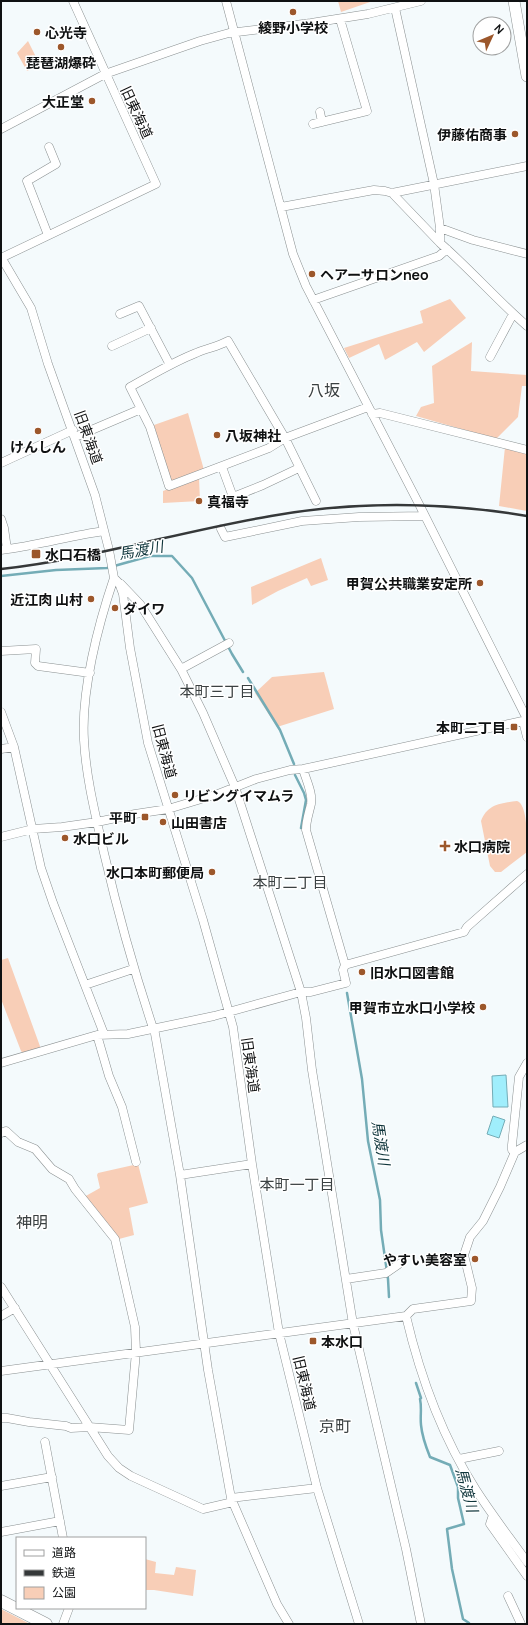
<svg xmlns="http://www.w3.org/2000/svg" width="528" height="1625" viewBox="0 0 528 1625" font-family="Manrope,'Noto Sans JP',sans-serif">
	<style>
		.green { fill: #f8ceb7 }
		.water { fill: #a0eefc; stroke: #74acb6 }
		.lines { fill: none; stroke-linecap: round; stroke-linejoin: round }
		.stream { stroke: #74acb6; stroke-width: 2.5 }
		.minor-casing { stroke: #8a9091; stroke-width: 9 }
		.major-casing { stroke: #8a9091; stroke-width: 12 }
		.highway-casing { stroke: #8a9091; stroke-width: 13 }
		.minor { stroke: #fff; stroke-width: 8 }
		.major { stroke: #fff; stroke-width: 11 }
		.highway { stroke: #fff; stroke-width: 12 }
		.rail { stroke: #353839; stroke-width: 2.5 }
		.poi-dot { fill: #9c572b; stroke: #fff; stroke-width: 1.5 }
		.labels { text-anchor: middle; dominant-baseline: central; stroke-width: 3; stroke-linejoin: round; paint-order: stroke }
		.poi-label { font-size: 14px; font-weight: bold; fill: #0f1112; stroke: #fff; text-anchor: start }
		.street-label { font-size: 14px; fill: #0f1112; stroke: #fff }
		.water-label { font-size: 15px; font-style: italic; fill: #10363c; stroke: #fff }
		.neighbourhood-label { font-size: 15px; fill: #3b4142; stroke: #fff }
		.quarter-label { font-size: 16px; fill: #3b4142; stroke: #fff }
	</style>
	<rect width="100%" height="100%" fill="#f4fafc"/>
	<path class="green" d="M338,1H373L341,12Z
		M28,41L40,65L27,71L17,53Z
		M450,299L466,318L424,352L417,342L385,360L379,344L349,358L344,348L423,323L420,311Z
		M472,342L471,371L527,375V386H522L518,417L496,439L416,416L421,407L434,403L432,366Z
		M188,413L204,470L173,482L169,480L154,425Z
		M505,447L527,454V511L499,506Z
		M199,478L200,501L163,503V491Z
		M321,558L328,580L311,586L307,578L278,591L252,605L251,587Z
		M324,672L334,709L277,727L255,693L272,677Z
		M517,801C528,804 527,841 527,852L501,872H495L490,866L481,821C487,804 501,803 517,801Z
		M8,958L41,1049L25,1055L21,1051L1,999V960Z
		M138,1164L148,1203L129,1208L134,1235L119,1239L84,1197L100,1188L97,1175L98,1173Z
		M145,1559L156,1562L155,1573L174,1575L176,1567L196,1570L193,1596L154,1590H145Z
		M1,1609L30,1624H1Z"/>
	<path class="water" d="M506,1075L508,1107H493L492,1076Z
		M493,1116L505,1120L499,1138L487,1134Z"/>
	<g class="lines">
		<path class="stream" d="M1,576L56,570L107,568L150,556H172L192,578L232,654L243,672
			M248,678L280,730L294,764
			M295,775L304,793L306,800L301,828
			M347,993L362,1079L368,1141L380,1200L381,1230L388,1279L389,1297
			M416,1383L421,1398L420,1399C422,1408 420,1416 421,1425C422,1436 426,1447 430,1457L450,1465L458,1487V1498L464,1524L447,1529L452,1569L463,1619L469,1623"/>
		<g class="minor-casing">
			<path id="minor" d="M226,1L293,254L306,286L420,506L527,719
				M395,8L434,184L440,228V243C471,270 497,300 527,326
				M320,112L322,122
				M313,124L367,111L340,19
				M1,129L105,74L200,41L229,33L311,23L368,14L421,1
				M392,193L440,243
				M281,207L374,190L385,191L392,193L527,166
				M440,228L473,240L527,254
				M48,235L27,181L56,164L49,147
				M1,257L31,308L48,364L95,495L109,550L114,578L119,583L123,594L130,648L148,743L203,920L233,1027L252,1164L279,1333L317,1488L359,1624
				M1,258L156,184L73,1
				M313,300L439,256L447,249
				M120,314L139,306L170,365
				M112,346L151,328
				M490,357L513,314
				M372,414L380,413L527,450
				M75,437L141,409
				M1,463L73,430
				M222,467L233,497L263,485L299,468
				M316,501L285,438L228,341C217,347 207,348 196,353C173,362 152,375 130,387L150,427L169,486L269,448L285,438L368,407
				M1,519L4,528L7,549
				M221,529L225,537L302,521L359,517L425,516
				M1,550C36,546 69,536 104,531
				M114,578C98,625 81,691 84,740C86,778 96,817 104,853C118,913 134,971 153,1028
				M121,584L140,604L181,669L203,713L235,787L301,992L306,1018L312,1070L353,1324L406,1549L421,1624
				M1,651L36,649L35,663L38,666L90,673
				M181,669L229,643
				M1,712L14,747L41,868L53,903L104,1034
				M523,721L527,737
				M1,749L14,747
				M303,769C306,780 313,793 311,804C309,813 306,821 306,830L345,965
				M1,837L33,829L62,827L97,822L135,814L168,809L218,794L256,779L290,770L303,769L527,720
				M85,985L133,969
				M154,1028L180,1175L208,1370L231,1498L277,1604L289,1624
				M97,1035L109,1076L122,1107L136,1162
				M1,1063L97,1035L128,1034L214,1016L301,992H311L346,983L343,970L345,965L464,932L467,927L527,874
				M1,1133L6,1131L18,1142L35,1149L52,1169L69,1179L75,1189L115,1239L135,1327L136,1352L129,1430L89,1427L71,1428L66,1426L29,1422L7,1418H1
				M515,1152L512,1150V1145L519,1077L527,1063
				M180,1175L252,1164
				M346,1279L386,1273L399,1264
				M1,1287L108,1456L119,1468L131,1476L203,1509L233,1502
				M1,1316L15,1308
				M406,1316L413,1309L471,1301L472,1288L464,1255L470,1237L483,1221L500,1187L515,1152L527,1145
				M1,1371L406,1316C420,1376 443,1438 476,1490C492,1515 510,1538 527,1562
				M45,1442L63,1538
				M459,1459L499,1451
				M1,1486L52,1477
				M231,1498L317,1488
				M493,1515L490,1524L527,1576
				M1,1532L60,1521
				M508,1596L521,1624
				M63,1624L69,1608"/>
		</g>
		<g class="major-casing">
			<path id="major" d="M514,1L527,76"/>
		</g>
		<g class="highway-casing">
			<path id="highway" d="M1,1601L46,1624"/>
		</g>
		<use href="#minor" class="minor"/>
		<use href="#major" class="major"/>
		<use href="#highway" class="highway"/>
		<path class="rail" d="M1,569C92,559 181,531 271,516C355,501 443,502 527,516"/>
	</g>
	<g class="poi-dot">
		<circle cx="293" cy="12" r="4"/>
		<circle cx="37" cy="32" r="4"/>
		<circle cx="61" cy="47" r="4"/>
		<circle cx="92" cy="101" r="4"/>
		<circle cx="515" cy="134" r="4"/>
		<circle cx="312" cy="274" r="4"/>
		<circle cx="38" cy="431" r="4"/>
		<circle cx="217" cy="435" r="4"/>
		<circle cx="199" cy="501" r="4"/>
		<rect x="31" y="549" width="10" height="10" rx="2"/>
		<circle cx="480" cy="583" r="4"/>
		<circle cx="91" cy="599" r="4"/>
		<circle cx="115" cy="608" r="4"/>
		<rect x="510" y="723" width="8" height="8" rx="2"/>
		<circle cx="175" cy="795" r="4"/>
		<rect x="141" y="813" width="8" height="8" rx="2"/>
		<circle cx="163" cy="822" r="4"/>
		<circle cx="65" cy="838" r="4"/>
		<path d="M443 840h4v4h4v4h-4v4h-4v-4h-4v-4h4z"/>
		<circle cx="212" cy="872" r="4"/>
		<circle cx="362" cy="972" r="4"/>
		<circle cx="483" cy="1007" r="4"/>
		<circle cx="475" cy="1259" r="4"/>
		<rect x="309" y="1337" width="8" height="8" rx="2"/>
	</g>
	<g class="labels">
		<g class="poi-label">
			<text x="293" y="27" text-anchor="middle">綾野小学校</text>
			<text x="45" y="32">心光寺</text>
			<text x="61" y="62" text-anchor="middle">琵琶湖爆砕</text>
			<text x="84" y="101" text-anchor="end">大正堂</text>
			<text x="507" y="134" text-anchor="end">伊藤佑商事</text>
			<text x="320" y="274">ヘアーサロンneo</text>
			<text x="225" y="435">八坂神社</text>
			<text x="38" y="446" text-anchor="middle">けんしん</text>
			<text x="207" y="501">真福寺</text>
			<text x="45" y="554">水口石橋</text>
			<text x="472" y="583" text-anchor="end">甲賀公共職業安定所</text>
			<text x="83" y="599" text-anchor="end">近江肉 山村</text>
			<text x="123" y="608">ダイワ</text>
			<text x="506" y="727" text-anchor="end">本町二丁目</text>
			<text x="183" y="795">リビングイマムラ</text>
			<text x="137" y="817" text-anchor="end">平町</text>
			<text x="171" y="822">山田書店</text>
			<text x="73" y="838">水口ビル</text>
			<text x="454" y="846">水口病院</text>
			<text x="204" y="872" text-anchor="end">水口本町郵便局</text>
			<text x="370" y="972">旧水口図書館</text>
			<text x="475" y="1007" text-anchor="end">甲賀市立水口小学校</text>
			<text x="467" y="1259" text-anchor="end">やすい美容室</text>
			<text x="321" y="1341">本水口</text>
		</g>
		<g class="street-label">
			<text transform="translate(137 112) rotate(65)">旧東海道</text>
			<text transform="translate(89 437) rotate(70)">旧東海道</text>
			<text transform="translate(165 751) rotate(75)">旧東海道</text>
			<text transform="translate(251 1065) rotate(82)">旧東海道</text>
			<text transform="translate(305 1383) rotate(77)">旧東海道</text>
		</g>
		<g class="water-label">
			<text transform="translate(141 550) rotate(-10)">馬渡川</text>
			<text transform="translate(381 1143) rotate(81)">馬渡川</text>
			<text transform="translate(467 1490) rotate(75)">馬渡川</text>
		</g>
		<g class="neighbourhood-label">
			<text x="217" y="691">本町三丁目</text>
			<text x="290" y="882">本町二丁目</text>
			<text x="297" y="1184">本町一丁目</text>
		</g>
		<g class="quarter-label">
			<text x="324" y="390">八坂</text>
			<text x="32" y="1222">神明</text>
			<text x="335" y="1426">京町</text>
		</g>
	</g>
	<rect width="528" height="1625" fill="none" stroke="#0f1112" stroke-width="4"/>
	<rect x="16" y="1537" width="130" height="72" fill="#ffffff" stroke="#9fa0a0"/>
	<rect x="24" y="1550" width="20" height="6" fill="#ffffff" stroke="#9fa0a0"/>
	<text x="52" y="1557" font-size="12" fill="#0f1112">道路</text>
	<rect x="24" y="1570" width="20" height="6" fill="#353839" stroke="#9fa0a0"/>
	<text x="52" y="1577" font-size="12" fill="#0f1112">鉄道</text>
	<rect x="24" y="1587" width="20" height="12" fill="#f8ceb7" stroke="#9fa0a0"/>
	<text x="52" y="1597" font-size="12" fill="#0f1112">公園</text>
	<g transform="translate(492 36) rotate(46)"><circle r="19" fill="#ffffff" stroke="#9fa0a0"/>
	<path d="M0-3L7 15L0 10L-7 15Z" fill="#9c572b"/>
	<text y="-6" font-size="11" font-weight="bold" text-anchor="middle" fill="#0f1112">N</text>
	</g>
</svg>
